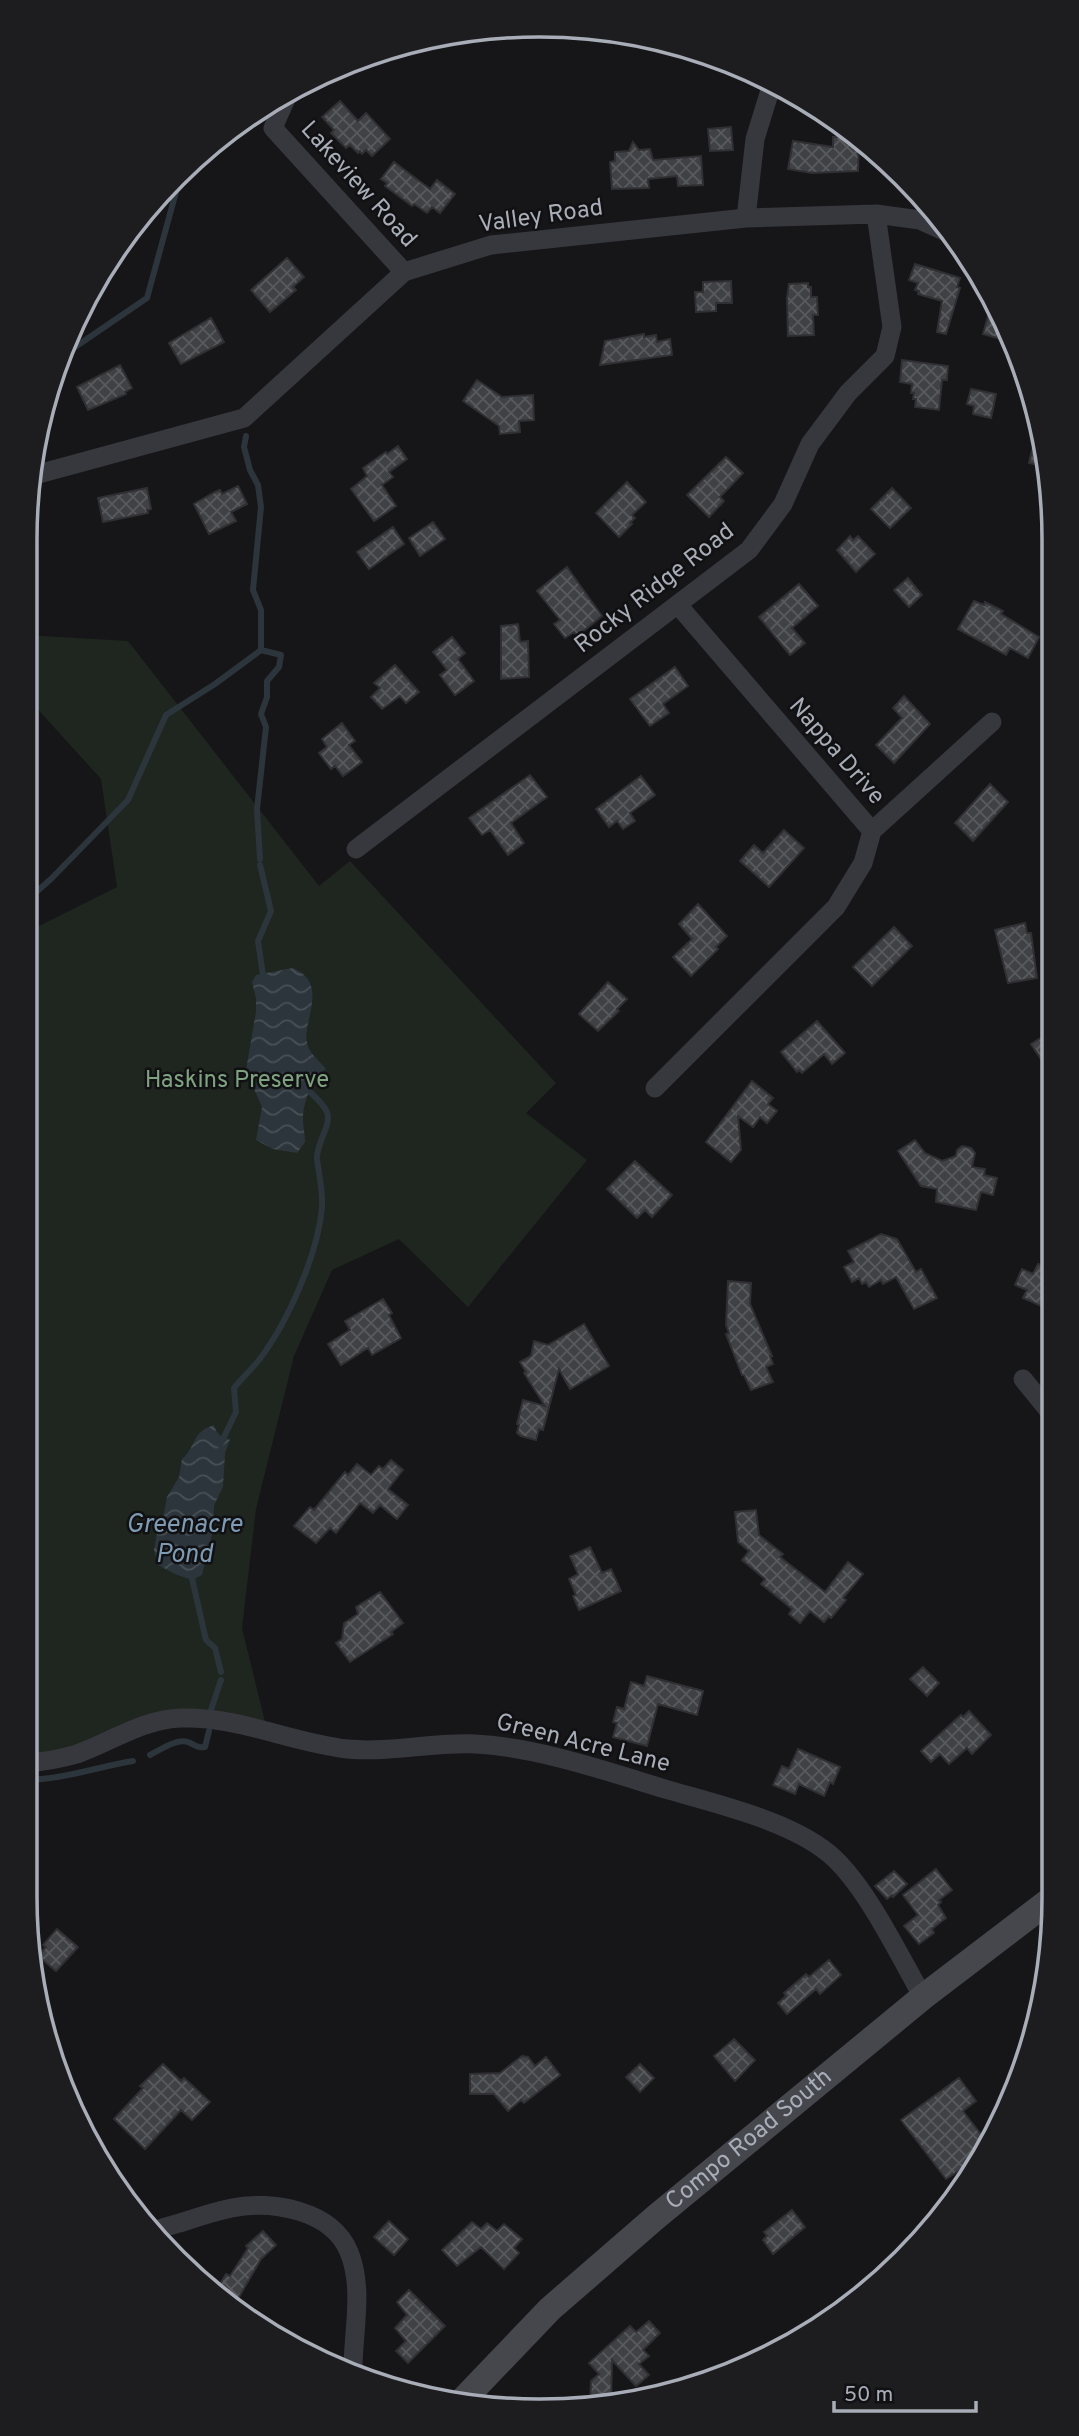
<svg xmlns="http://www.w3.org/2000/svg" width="1079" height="2436" viewBox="0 0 1079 2436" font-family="Overpass,sans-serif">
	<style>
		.green { fill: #1e261f }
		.water { fill: url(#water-waves) }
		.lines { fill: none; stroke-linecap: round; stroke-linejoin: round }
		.stream { stroke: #2c353c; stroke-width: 6 }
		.building { fill: url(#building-cross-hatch); stroke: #303034; stroke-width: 2 }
		.street { stroke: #37383d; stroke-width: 19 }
		.secondary { stroke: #45474d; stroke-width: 26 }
		.labels { text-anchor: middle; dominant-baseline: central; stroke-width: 5; stroke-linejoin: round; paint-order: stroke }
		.street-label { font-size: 24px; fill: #a8adb8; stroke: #111113 }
		.park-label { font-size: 24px; fill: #7fa381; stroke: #111113 }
		.water-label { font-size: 26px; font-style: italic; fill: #7f9bb3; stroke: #111113 }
		.rim { fill: none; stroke: #a8adb8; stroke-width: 3.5 }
	</style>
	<defs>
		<pattern id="water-waves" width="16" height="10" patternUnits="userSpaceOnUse" patternTransform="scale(1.75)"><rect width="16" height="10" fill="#2c353c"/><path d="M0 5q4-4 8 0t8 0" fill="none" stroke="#485056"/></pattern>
		<pattern id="building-cross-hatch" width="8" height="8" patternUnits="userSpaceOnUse" patternTransform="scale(1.75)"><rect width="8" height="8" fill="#404145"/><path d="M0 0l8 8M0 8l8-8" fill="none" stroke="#595a5e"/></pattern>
	</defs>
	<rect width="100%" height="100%" fill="#161618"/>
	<path class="green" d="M25,635L128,641L319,886L350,861L556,1083L526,1113L587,1160L468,1307L399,1239L332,1270L294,1356L256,1509L242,1628L267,1730L157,1721L25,1763V933L117,887L101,779L33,704L25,703Z"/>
	<path class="water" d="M293,968C330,984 302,1021 307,1043C310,1055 318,1059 326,1069C312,1080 303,1102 303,1119C303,1127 305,1134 305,1142L297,1153L273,1149L256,1140L262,1107L246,1070L256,1012V998L252,982L256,975Z
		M214,1425C216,1433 221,1438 230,1439L225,1453L223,1487L214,1505L213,1530L202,1575L192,1580L175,1574L158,1565L154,1550L157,1533L162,1524L167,1497L179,1477L182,1459C197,1446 191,1432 214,1425Z"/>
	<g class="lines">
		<path class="stream" d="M59,358L147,298L182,170
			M260,859L257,809L266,727L261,714L267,697V681L279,667L281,655L261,650
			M260,865L271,911L258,941L264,982
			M25,902L51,879L128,800L166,715L215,684L261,650V610L253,590L261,507L258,485L250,470L244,447L246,436
			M220,1445L236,1412L234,1388C242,1378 251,1370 259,1360C288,1322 318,1254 322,1207C323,1190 319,1175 317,1159C316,1143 332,1125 327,1112C324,1104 313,1095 306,1088
			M191,1574L206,1640L215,1648L221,1672
			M211,1710L221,1680
			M150,1755C160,1750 177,1738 188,1742C195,1745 196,1748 205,1747L209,1731
			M25,1780C61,1780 97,1767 133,1761"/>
	</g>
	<path class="building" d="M340,101L358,121L366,113L390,139L372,156L366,150L362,154L360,151L358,153L350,145L346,148L331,133L334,130L322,117Z
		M731,127L733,150L710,151L708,129Z
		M833,137H859L858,171L812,173L788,169L793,141L833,147Z
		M633,142L639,150L650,149L653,160L701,156L703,185L678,186L677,176L648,179L649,188L612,189L610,162L615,161V152L629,151Z
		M394,162L430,189L437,180L455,194L440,213L432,207L427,213L414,204L412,206L385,186L387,183L381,179Z
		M287,258L304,277L293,287L296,290L270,312L251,290Z
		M915,264L960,278L957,287L960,288L946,334L937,332L942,301L918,294L919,291L915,290L918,283L909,280Z
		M731,281L732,303H716V311L696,312L695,292H703V282Z
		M808,283V287H811V297H817L818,315H813L814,335L788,336L787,298L789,284Z
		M992,302L1015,342V343L983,334Z
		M211,318L224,342L181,364L169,343Z
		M644,334V337L656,335L657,342L670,339L672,355L600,365L605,341Z
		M902,360L948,366L947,380H942L939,410L915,407L916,399H913L914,393H911L912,384L900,382Z
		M120,365L132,388L125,392L126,394L88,410L77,387Z
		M477,380L502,397L533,395L534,420L519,421L520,432L500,434L499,426L463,401Z
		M971,389L996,394L991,418L973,414L974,406L967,404Z
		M1038,427L1044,449L1049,467L1029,463Z
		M398,446L407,459L389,472L393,477L382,485L396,506L374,521L351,489L367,476L363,468L386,452L387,454Z
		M726,457L743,473L720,497L724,501L709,517L687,495Z
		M627,482L646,502L632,515L635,518L630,523L632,524L619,537L596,513Z
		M238,486L247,504L231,512L236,521L209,534L194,504L215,492L220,490L222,494Z
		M147,488L151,509L147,510L148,513L103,522L98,498Z
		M892,488L911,508L890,528L871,509Z
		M433,522L445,539L420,556L409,538Z
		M393,527L404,544L369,569L357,552Z
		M850,536L853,540L858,536L875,554L856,572L837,550Z
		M567,567L602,616L577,636L574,632L565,638L554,624L560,620L537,591Z
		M908,578L922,595L909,607L894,590Z
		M799,584L818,606L792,628L805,643L790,655L759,617Z
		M974,601L984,605L985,602L1003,611L1001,614L1039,637L1028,658L1010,648L1006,655L958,629Z
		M518,624L520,642L528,641L529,677L501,679V626Z
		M452,637L465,653L458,659L474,681L455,695L440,675L447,670L433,652Z
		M395,665L419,692L406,703L400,696L382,709L371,697L380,688L374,683Z
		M675,667L688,686L663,704L669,713L650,726L630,699Z
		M904,696L930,724L894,763L876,745L902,718L893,708Z
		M342,723L355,741L349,745L362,762L343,776L335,766L331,769L319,753L327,747L322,739Z
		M530,775L547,797L511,823L524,843L508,855L490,830L482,835L469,818Z
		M641,776L655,795L630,813L635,821L623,829L617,821L609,827L596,809Z
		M990,784L1008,802L973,841L955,823Z
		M784,830L804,848L769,887L740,861L754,845L763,853Z
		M698,904L727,936L716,947L718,949L691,976L673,957L692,939L679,924Z
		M1025,923L1027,933H1031L1037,978L1008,983L995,930Z
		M894,927L912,946L872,986L853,967Z
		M608,982L627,999L617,1009L619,1011L598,1031L579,1014Z
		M817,1021L845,1053L832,1064L824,1054L802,1073L799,1070L797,1072L781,1052Z
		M1052,1031V1076L1031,1044Z
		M752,1081L773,1098L768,1104L777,1111L767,1123L760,1117L753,1127L738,1116L741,1150L731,1162L706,1142Z
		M915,1140L925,1153L942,1161L956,1156L957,1150L962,1146L971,1148L975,1153L972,1167L985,1169L984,1175L997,1178L993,1195L981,1192L976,1210L936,1202L937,1189L921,1186L898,1151Z
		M635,1161L672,1195L652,1217L645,1210L637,1218L607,1189Z
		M881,1234L897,1239L916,1272L921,1269L937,1298L914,1309L896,1277L883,1284L881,1280L869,1287L866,1282L862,1284L859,1278L852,1282L844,1267L854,1262L848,1251Z
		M1038,1264L1053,1271V1311L1023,1298L1027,1290L1015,1285L1022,1269L1033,1274Z
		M728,1281L751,1283L750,1304L772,1356H770L773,1364L766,1367L773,1382L751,1390L744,1375H742L726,1334L729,1333L726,1325Z
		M383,1299L392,1313L389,1315L401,1338L372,1355L368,1348L341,1365L328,1344L350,1330L345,1321Z
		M584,1324L609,1366L570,1389L559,1369L543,1430L539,1429L536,1440L521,1436L517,1433L519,1425L517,1424L523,1400L545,1406L524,1373L526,1372L520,1362L531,1356L534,1341L548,1345Z
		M391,1460L403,1470L388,1489L408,1505L397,1519L380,1505L373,1513L360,1503L336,1533L330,1528L316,1543L294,1526L310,1507L314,1510L345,1472L348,1475L357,1464L371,1475L379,1466L383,1469Z
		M756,1510L759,1535L783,1554L780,1557L825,1592L848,1562L863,1574L843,1598L846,1600L831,1618L829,1616L824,1622L810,1611L800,1623L789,1614L792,1609L761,1584L765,1579L742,1560L749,1551L738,1542L735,1512Z
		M590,1547L602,1573L611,1569L621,1591L579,1610L573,1596L576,1595L569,1579L578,1574L570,1556Z
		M380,1592L403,1623L391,1632L393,1634L350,1662L336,1643L342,1639L344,1623L358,1614L356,1607Z
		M923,1667L939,1683L927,1696L910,1679Z
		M647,1676L703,1691L697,1715L658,1704L647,1746L613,1737L617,1723L613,1722L617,1707L624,1709L631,1682L644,1686Z
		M969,1711L991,1735L972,1754L967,1748L949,1764L940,1754L931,1762L921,1751L961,1715L963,1717Z
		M798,1749L840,1767L833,1784L830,1782L824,1796L799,1784L795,1794L773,1785L782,1766L789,1769Z
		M936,1869L952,1890L939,1900L941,1902L938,1905L946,1918L932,1929L934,1933L919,1944L904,1926L918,1915L903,1895Z
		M894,1871L907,1884L893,1897L892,1895L887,1899L875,1886Z
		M57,1929L78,1947L56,1971L38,1956L46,1947L43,1945Z
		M829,1960L841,1975L820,1994L816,1989L787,2014L778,2003L786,1996L784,1993L806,1974L809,1977Z
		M734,2039L755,2060L735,2081L714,2056Z
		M522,2056L528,2057L535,2066L546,2057L560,2075L524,2103L521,2100L508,2111L494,2094H470V2074L500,2073Z
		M163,2064L181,2081L184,2078L210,2102L192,2120L181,2110L145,2149L114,2119L143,2088L140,2086Z
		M640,2064L654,2078L640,2092L626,2077Z
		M959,2078L976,2101L963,2111L986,2141L973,2162L946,2179L901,2120Z
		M792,2210L805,2227L773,2254L763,2240L767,2236L764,2232Z
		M389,2221L408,2239L394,2255L374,2237Z
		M472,2222L481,2229L487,2223L497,2231L504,2224L522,2239L514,2248L519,2253L504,2269L481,2247L457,2266L442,2250Z
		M263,2231L276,2245L261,2259L235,2304L217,2289L226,2274L230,2276L248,2248L246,2246Z
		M409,2290L445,2326L408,2363L396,2351L406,2341L395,2328L407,2315L397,2302Z
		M649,2321L660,2333L643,2350L649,2356L639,2364L649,2375L636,2386L612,2360L611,2406H590L591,2381L599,2374L589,2363L630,2326L636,2332Z"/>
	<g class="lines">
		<path class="street" d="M289,92L273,128L404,272
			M746,218L755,139L772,84
			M31,476L244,418L404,272L491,245L746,218L876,214L920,220L953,235
			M678,605L872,831
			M872,831L992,722
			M356,849L749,550L783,504L810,444L848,393L885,356L892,327L876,214
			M655,1088L836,907L863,863L872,831
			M1023,1379L1053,1416
			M25,1763C42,1762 60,1759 77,1754C111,1742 143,1719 181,1718C238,1716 292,1743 348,1749C390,1753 432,1742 475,1744C536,1747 606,1771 665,1789C716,1804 797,1822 835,1859C869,1892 899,1955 923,1997
			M150,2233C161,2227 174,2225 186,2221C201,2216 217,2211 232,2208C272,2200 332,2210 349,2252C364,2288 353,2332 353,2369"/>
		<path class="secondary" id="s1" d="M461,2402L550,2309L656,2217L923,1997L1054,1897"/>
	</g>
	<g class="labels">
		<g class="street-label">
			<text transform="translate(358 185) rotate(48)">Lakeview Road</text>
			<text transform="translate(541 217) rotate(-8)">Valley Road</text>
			<text transform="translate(655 589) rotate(-38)">Rocky Ridge Road</text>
			<text transform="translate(836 752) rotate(49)">Nappa Drive</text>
			<text transform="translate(583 1744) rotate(14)">Green Acre Lane</text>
			<text stroke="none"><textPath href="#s1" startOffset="390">Compo Road South</textPath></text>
		</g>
		<g class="park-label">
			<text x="237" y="1081">Haskins Preserve</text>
		</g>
		<g class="water-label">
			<text x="184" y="1525">Greenacre<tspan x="184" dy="30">Pond</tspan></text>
		</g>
	</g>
	<path d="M0 0H1079V2436H0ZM539 37H540A502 502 0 0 1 1042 539V1897A502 502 0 0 1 540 2399H539A502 502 0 0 1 37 1897V539A502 502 0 0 1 539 37Z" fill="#1d1d20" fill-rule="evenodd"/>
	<path class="rim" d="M539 37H540A502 502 0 0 1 1042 539V1897A502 502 0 0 1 540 2399H539A502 502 0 0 1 37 1897V539A502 502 0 0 1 539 37Z"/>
	<path d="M834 2401v10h142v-10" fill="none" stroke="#a8adb8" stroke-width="3.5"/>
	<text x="844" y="2401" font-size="21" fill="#a8adb8" stroke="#111113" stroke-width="5" paint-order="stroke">50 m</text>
</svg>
